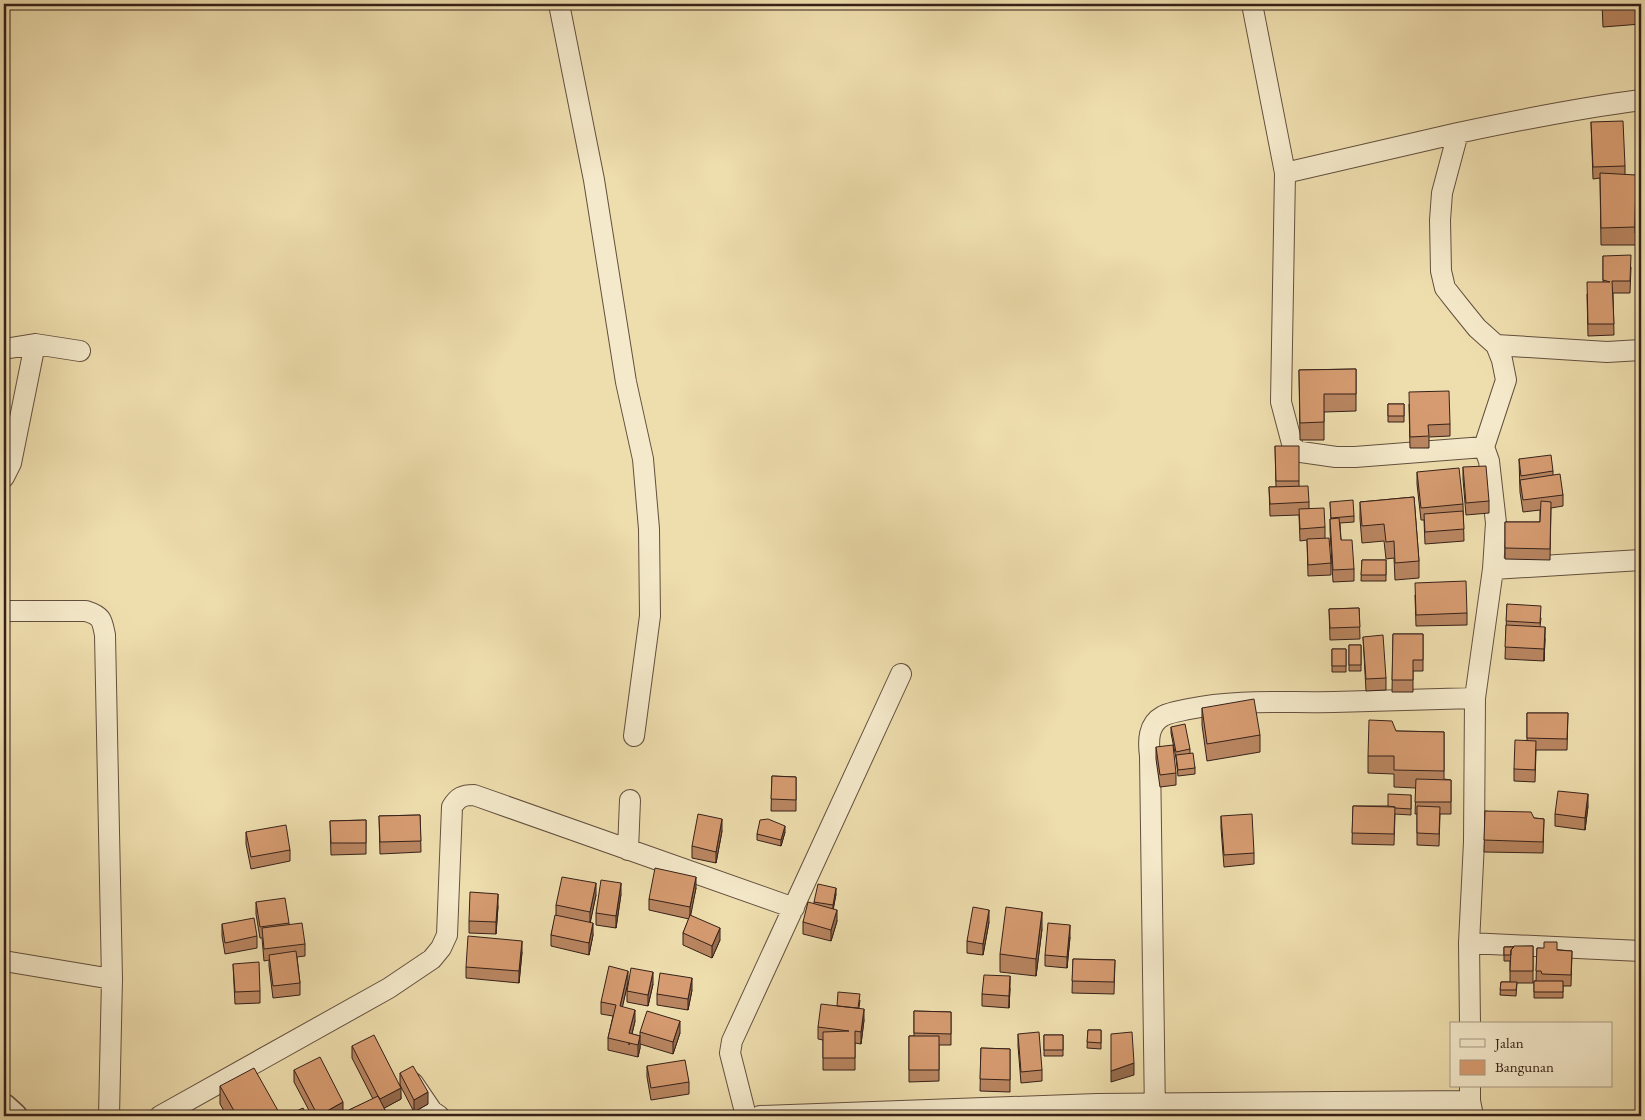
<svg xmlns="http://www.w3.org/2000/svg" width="1645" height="1120" viewBox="0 0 1645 1120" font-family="'EB Garamond',serif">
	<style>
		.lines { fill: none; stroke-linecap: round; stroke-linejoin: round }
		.minor-casing { stroke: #63503e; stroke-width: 22 }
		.tertiary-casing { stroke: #63503e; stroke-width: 28 }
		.minor { stroke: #f4e9ca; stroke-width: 20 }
		.tertiary { stroke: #f4e9ca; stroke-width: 25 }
		.wall { fill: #b88560; stroke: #352119 }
		.shaded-wall { fill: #966c4e; stroke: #352119 }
		.building { fill: #d69b70; stroke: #352119 }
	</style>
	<rect width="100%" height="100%" fill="#eeddad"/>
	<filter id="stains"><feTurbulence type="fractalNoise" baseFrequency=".004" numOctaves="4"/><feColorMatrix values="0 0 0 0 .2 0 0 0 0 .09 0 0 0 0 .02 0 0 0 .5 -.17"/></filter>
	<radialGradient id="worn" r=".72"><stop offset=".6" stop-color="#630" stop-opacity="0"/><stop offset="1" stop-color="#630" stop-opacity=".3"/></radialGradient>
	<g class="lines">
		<g class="minor-casing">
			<path id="minor" d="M559,4L594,180L626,382L643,459L649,529L650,616L634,736
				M1252,4L1285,173L1281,402L1294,451L1336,457H1355L1484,447
				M1285,173L1458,133
				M1496,345L1607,352L1641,350
				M4,349L35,344L80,351
				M4,477L11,463L35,344
				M1493,569L1641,560
				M4,611H86C102,616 102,620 105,635L112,979L109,1116
				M628,850L630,800
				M1469,943L1641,951
				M4,961L112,979
				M1470,1024L1469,943L1474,842L1475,698L1493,569L1496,523L1489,461L1484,447L1506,380L1502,360L1496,345L1477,328L1460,307L1445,288L1441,271L1440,220L1442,193L1458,133C1519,120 1579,108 1641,100
				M413,1083L432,1111L439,1116
				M1470,1086V1101L1473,1116
				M160,1116L389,988L432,959L441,948L447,935L452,807C458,797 463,795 474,795L794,908
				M746,1116L730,1053L732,1041L901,674
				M760,1116L1097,1104L1470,1101
				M1155,1116L1150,756C1148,741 1148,724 1163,716C1171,712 1180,711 1189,709C1237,699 1285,703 1334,702C1381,701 1428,699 1475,698"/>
		</g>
		<g class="tertiary-casing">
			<path id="tertiary" d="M4,1107L14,1116"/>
		</g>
		<use href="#minor" class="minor"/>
		<use href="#tertiary" class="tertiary"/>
	</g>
	<path class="wall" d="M1602,4H1641V24L1603,27Z
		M1591,122L1625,166V175L1636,181H1641V245H1601L1600,178L1593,179Z
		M1603,256L1631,267L1630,293H1613L1614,335L1588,336L1587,294L1603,282Z
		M1356,369V411L1324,412V440H1300L1299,370Z
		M1388,404H1404V422H1388Z
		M1409,404L1450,424V436L1429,437V448H1410Z
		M1275,446L1299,481V486L1309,502V509L1325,527V538L1331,563V575L1308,576L1307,540L1300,541L1299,515L1270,516L1269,487H1276Z
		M1519,459L1553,471V475L1563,495V506L1551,508L1550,560L1505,559V522H1540V510L1523,512L1520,492Z
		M1463,467L1489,501V513L1466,515L1463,479Z
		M1417,472L1463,504L1464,541L1425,544L1424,520H1421L1417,484Z
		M1414,497L1419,561V578L1395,580L1394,558L1386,559L1384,541L1362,543L1360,519V502Z
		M1330,502L1354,516V522L1340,523L1341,540L1354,569V581L1333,582L1330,531V519H1331Z
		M1362,560H1386V581H1361Z
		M1415,595L1467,613V625L1416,626Z
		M1507,604L1541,618L1540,627L1545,639L1544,661L1505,659Z
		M1359,608L1360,639L1330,640L1329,609Z
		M1393,634H1423V671H1413V692H1392Z
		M1363,637L1386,678V690L1366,691Z
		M1349,645H1361V671H1349Z
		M1332,649H1346V672H1332Z
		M1202,708L1260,735V752L1207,761L1202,725Z
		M1527,713H1568L1567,750H1536L1535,782L1514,781V769L1527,740Z
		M1171,727L1190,749V753L1195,768V774L1178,776L1176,758L1171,733Z
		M1396,731L1444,732V779L1451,780V814H1440L1439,846L1417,845V814H1415L1416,788L1394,787V774L1368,773V756Z
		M1156,747L1176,773V785L1160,787L1156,759Z
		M772,776L796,777V811H771Z
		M1411,795V815L1395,814L1394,845L1352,844L1353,806H1388Z
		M1588,806L1585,830L1555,826V814Z
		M1485,811L1534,818L1544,819L1543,853L1484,852Z
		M420,815L421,852L380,854L379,816Z
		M1221,816L1254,853V864L1224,867L1221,828Z
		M366,820V854L331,855L330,821Z
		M722,831L716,863L692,858V846Z
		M246,832L290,850V861L251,869L246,844Z
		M785,832L781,846L757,840V834Z
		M696,888L690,915L720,940L712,958L683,945V933L689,919L649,910V899Z
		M621,894L616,928L596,925V913Z
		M836,894L833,909L837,921L831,941L803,934V922L814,903V902Z
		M596,895L590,922L593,935L589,955L551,946V935L556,915V905Z
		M256,902L289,923V925L305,944V956L297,957L300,983V995L273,998L269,966V960L264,961L262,938H260L256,914Z
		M498,906L496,934L469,933V921Z
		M989,922L983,955L967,953V941Z
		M222,924L257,936V948L225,954L222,936Z
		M1042,929L1036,976L1000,972V954Z
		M1070,937L1067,968L1045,966V955Z
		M1533,946V983H1517L1516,996L1500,995L1501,982H1510V961H1504V947Z
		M1537,948L1572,951L1571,986H1563V998H1534V981H1536Z
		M522,952L519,983L466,978V967Z
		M1073,959L1115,960L1114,994L1072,993Z
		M233,964L260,991V1003L235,1004Z
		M628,982L622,1007L635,1021L632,1034L640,1036V1032L680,1033L673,1054L640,1044V1048L638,1057L608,1050V1038L613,1016L601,1014V1002Z
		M653,984L648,1006L627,1002V991Z
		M1010,988L1009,1008L982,1006V994Z
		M692,990L688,1010L657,1005V994Z
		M860,1000L859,1008L864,1020L861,1044L855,1043V1070H823V1040L818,1039V1027L837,1006Z
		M914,1011L951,1012V1045H939V1081L909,1082V1036H914Z
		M1088,1030H1101V1049L1087,1048Z
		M1018,1034L1042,1070V1081L1021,1083L1018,1046Z
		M1044,1035H1063V1056H1044Z
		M352,1046L400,1085V1073L428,1104L414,1112L400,1085L401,1099L384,1108L388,1116H349V1110L373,1099L352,1058Z
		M981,1048L1010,1049V1092L980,1091Z
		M647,1066L689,1082V1094L651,1100L647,1077Z
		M294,1070L343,1114L339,1116H312L294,1082Z
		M220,1086L281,1116H227L220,1104Z"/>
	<path class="shaded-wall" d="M1545,627V639L1544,661V649Z
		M1588,794V806L1585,830V818Z
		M722,819V831L716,863V852Z
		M785,826V832L781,846V840Z
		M696,877V888L690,919V907Z
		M596,883V895L590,924V912Z
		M621,883V894L616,928V916Z
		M836,888V894L833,911V905Z
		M498,894V906L496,934V922Z
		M837,910V921L831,941V930Z
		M989,910V922L983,955V944Z
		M1042,912V929L1036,976V959Z
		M593,923V935L589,955V943Z
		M1070,925V937L1067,968V957Z
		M720,928V940L712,958V946Z
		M522,941V952L519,983V971Z
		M628,971V982L620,1018V1006Z
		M653,972V984L648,1006V995Z
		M1010,976V988L1009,1008V996Z
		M692,978V990L688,1010V999Z
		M864,1009V1020L861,1044V1032Z
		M635,1010V1021L629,1045V1033Z
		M680,1021V1033L673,1054V1042Z
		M640,1036V1048L638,1057V1045Z
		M1134,1063V1075L1111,1082V1071Z
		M401,1088V1099L379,1111V1099Z
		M428,1092V1104L414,1112V1100Z
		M343,1102V1114L339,1116H318Z"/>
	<path class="building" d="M1603,4H1641V7L1603,9Z
		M1623,121L1625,166L1593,167L1591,122Z
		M1600,173L1636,175L1635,227L1601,228Z
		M1636,181L1641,182V233H1635Z
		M1631,255L1630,281H1612L1614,324H1588L1587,282H1610L1603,280V256Z
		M1356,369V394H1324V422L1300,423L1299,370Z
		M1449,391L1450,424L1428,425L1429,436L1410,437L1409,392Z
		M1388,404H1404V416H1388Z
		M1275,446H1299V481H1276Z
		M1551,455L1553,471L1521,476L1519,459Z
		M1486,466L1489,501L1466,503L1463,467Z
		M1459,468L1463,504L1421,508L1417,472Z
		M1560,474L1563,495L1523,500L1520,480Z
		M1308,486L1309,502L1270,504L1269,487Z
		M1414,497L1419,561L1395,563L1394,541L1386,542L1384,524L1362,526L1360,502Z
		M1353,500L1354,516L1331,518L1330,502Z
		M1541,501L1551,502L1550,549L1505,548V522H1540Z
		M1324,508L1325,527L1300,529L1299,509Z
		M1463,511L1464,529L1425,532L1424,514Z
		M1339,518L1341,540H1352L1354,569L1333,570L1330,519Z
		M1329,538L1331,563L1308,565L1307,539Z
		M1362,560H1386V575H1361Z
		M1466,581L1467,613L1416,615L1415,583Z
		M1507,604L1541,606L1540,623L1506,621Z
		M1359,608L1360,627L1330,628L1329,609Z
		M1506,625L1545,627L1544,649L1505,647Z
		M1393,634H1423V660H1413V680H1392Z
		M1383,635L1386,678L1366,679L1363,637Z
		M1349,645H1361V665H1349Z
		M1332,649H1346V666H1332Z
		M1254,699L1260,735L1207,744L1202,708Z
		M1527,713H1568L1567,739L1527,738Z
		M1369,720L1392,721L1396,731L1444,732V771L1394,770V756H1368Z
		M1185,724L1190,749L1176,752L1171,727Z
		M1515,740L1536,741L1535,770L1514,769Z
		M1173,745L1176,773L1160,775L1156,747Z
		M1193,753L1195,768L1178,770L1176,755Z
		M772,776L796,777V800L771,799Z
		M1416,779L1451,780V802H1415Z
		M1558,791L1588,794L1585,818L1555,814Z
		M1388,794L1411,795V809L1395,808V807L1388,806Z
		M1353,806L1395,807L1394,834L1352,833Z
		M1417,806L1440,807L1439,834L1417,833Z
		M1485,811L1531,812L1534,818L1544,819L1543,842L1484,840Z
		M698,814L722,819L716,852L692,846Z
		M1252,814L1254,853L1224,855L1221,816Z
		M420,815L421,841L380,842L379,816Z
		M768,819L785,826L781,840L757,834L760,820Z
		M366,820V843H331L330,821Z
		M286,825L290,850L251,857L246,832Z
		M655,868L696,877L690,907L649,899Z
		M562,877L596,883L590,912L556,905Z
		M601,880L621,883L616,916L596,913Z
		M818,884L836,888L833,905L814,902Z
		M470,892L498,894L496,922L469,921Z
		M285,898L289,923L260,927L256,902Z
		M808,902L837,910L831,930L803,922Z
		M973,907L989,910L983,944L967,941Z
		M1006,907L1042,912L1036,959L1000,954Z
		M555,915L593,923L589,943L551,935Z
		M690,915L720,928L712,946L683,933Z
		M254,918L257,936L225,943L222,924Z
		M302,923L305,944L264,949L262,928Z
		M1048,923L1070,925L1067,957L1045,955Z
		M468,936L522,941L519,971L466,967Z
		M1544,942H1557V950L1572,951L1571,975L1542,974L1541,971H1536L1537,948H1544Z
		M1514,946H1533V971H1510L1511,950Z
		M1504,947H1514L1511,950V955H1504Z
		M296,951L300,983L273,986L269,955Z
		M1073,959L1115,960L1114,982L1072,981Z
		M259,962L260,991L235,992L233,964Z
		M609,966L628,971L620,1006L635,1010L629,1033L640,1036L638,1045L608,1038L616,1005L601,1002Z
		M631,968L653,972L648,995L627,991Z
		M660,973L692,978L688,999L657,994Z
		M984,975L1010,976L1009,996L982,994Z
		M1534,981H1563V992H1534Z
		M1501,982H1517L1516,990H1500Z
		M838,992L860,994L858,1008L837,1006Z
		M821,1004L864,1009L861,1032L855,1031V1058H823V1032L849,1031L818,1027Z
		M647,1011L680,1021L673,1042L640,1032Z
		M914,1011L951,1012V1034L914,1033Z
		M1088,1030H1101V1043L1087,1042Z
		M1039,1032L1042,1070L1021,1072L1018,1034Z
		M1132,1032L1134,1063L1111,1071V1034Z
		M374,1035L401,1088L380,1099L378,1096L352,1046Z
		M1044,1035H1063V1050H1044Z
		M909,1036H939V1070H909Z
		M981,1048L1010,1049V1080L980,1079Z
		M320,1057L343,1102L318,1116L294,1070Z
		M685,1060L689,1082L651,1088L647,1066Z
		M413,1066L428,1092L414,1100L400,1073Z
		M254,1068L281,1116H237L220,1086Z
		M378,1096L388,1116H352L349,1110Z
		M303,1108L307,1116H286Z
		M859,1114H882V1116H859Z
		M1632,1115H1641V1116H1632Z"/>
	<rect width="1645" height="1120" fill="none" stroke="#eeddad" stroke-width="20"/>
	<rect x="5" y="5" width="1635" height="1110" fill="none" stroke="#352119" stroke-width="2.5"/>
	<rect x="10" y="10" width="1625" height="1100" fill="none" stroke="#352119"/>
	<rect x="1450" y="1022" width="162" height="65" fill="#f4e9ca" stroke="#a89983"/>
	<rect x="1460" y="1039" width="25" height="8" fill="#f4e9ca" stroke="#a89983"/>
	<text x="1495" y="1048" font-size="15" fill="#352119">Jalan</text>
	<rect x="1460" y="1060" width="25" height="15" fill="#d69b70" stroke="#a89983"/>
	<text x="1495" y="1072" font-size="15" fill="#352119">Bangunan</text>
	<rect width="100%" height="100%" filter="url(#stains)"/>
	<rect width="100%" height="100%" fill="url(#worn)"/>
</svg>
